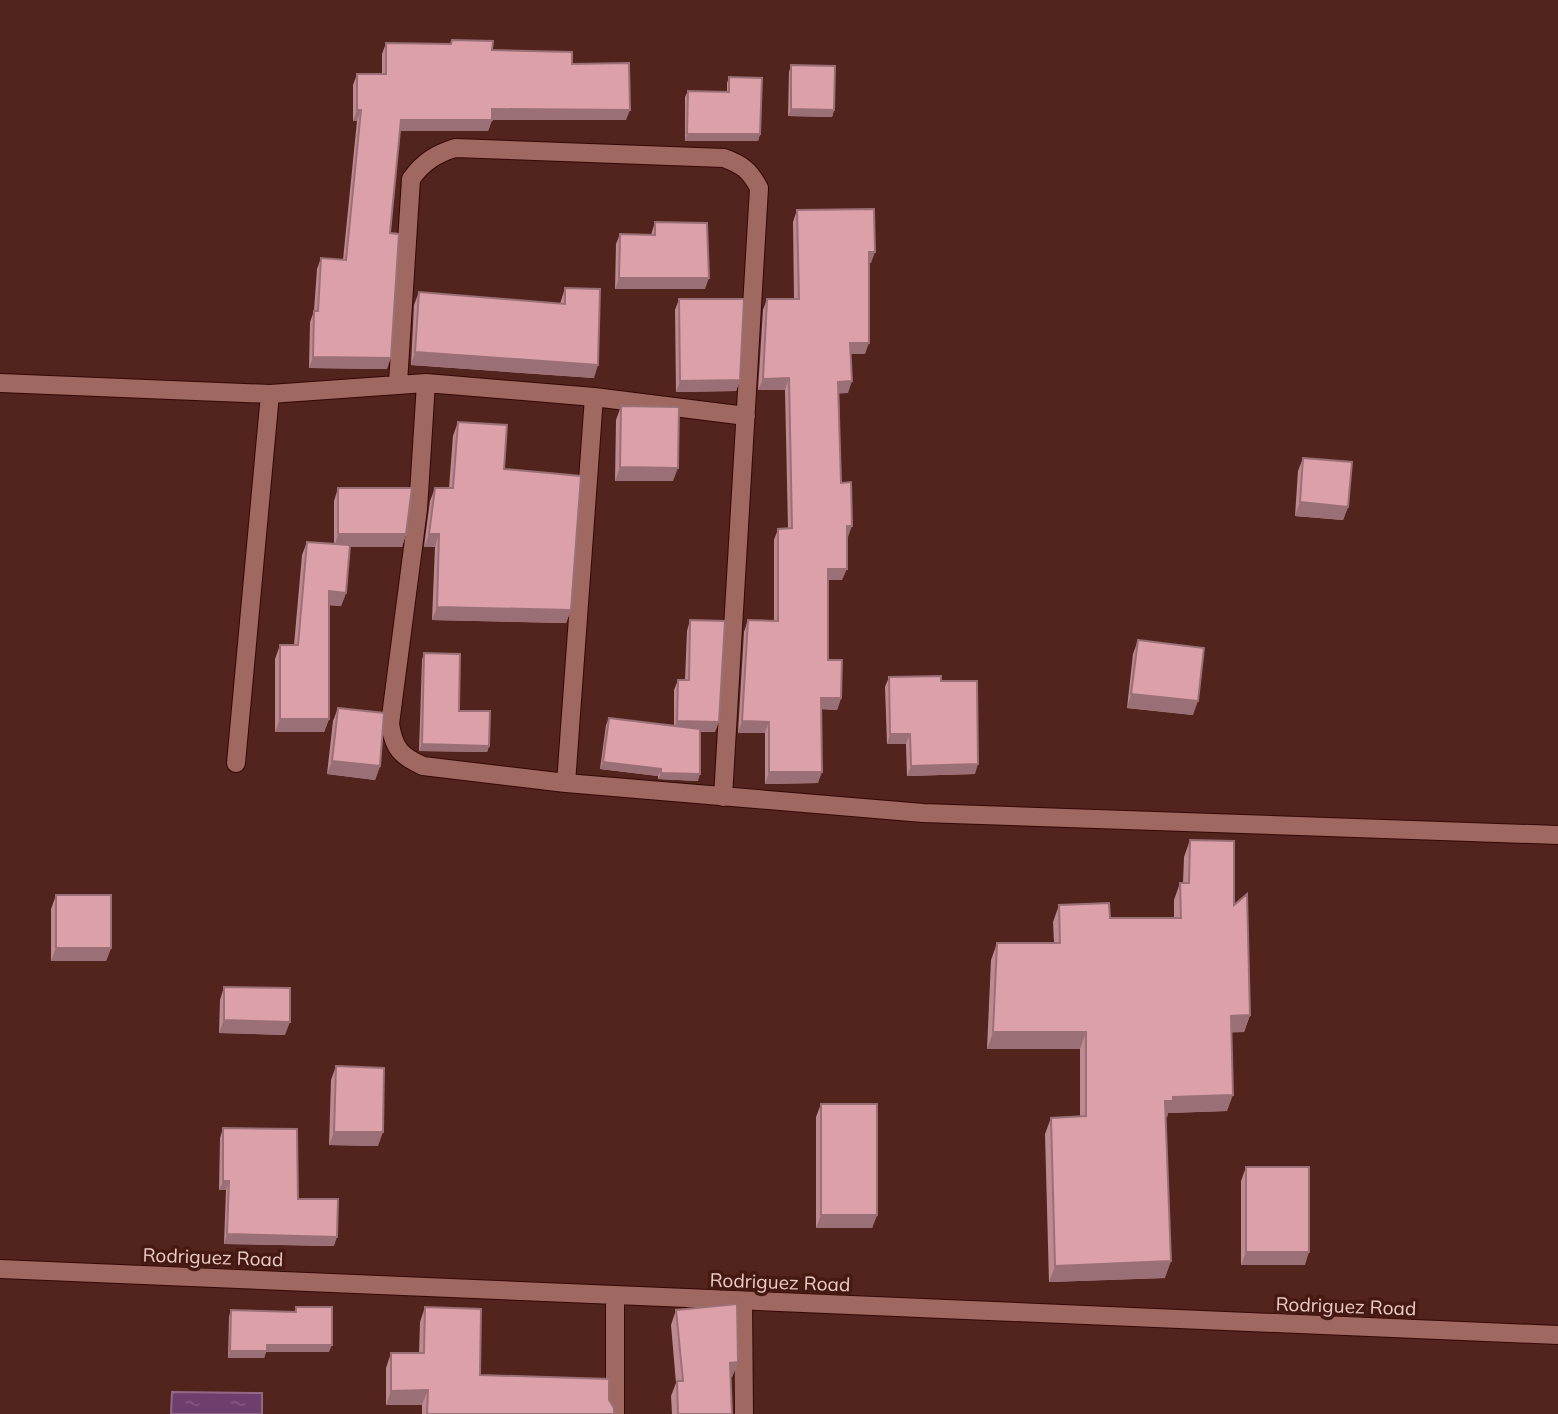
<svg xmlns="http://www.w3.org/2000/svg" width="1558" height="1414" viewBox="0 0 1558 1414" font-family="Mulish,sans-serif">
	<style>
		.water { fill: url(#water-ripples); stroke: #936887; stroke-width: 2 }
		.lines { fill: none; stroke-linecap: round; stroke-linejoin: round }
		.minor-casing { stroke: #360906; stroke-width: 20 }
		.minor { stroke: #9f6860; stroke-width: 18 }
		.wall { fill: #bd8a91 }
		.shaded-wall { fill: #9a7076 }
		.building { fill: #dca0a9; stroke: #9a7076; stroke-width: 2 }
		.labels { text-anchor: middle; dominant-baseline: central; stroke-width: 7; stroke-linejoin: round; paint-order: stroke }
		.street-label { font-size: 19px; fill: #eacbc6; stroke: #471913 }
	</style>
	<defs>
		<pattern id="water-ripples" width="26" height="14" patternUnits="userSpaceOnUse" patternTransform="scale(1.75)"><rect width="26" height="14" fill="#6e3e6c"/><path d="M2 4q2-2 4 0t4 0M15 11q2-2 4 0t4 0" fill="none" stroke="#835980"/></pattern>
	</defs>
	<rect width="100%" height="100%" fill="#53231d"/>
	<path class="water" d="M172,1392L262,1393V1414H171Z"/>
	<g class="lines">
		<g class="minor-casing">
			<path id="minor" d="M0,383L270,394L426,383L594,397L746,416
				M398,383L411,179C423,162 436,154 455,148L724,158C743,165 750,171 759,188L723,797
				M426,383L418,509L390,724C394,749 401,756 423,766L566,783L923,813L1558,835
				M236,763L270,394
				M566,783L594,397
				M0,1269L1558,1335
				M743,1301L744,1414
				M615,1414V1295"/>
		</g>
		<use href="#minor" class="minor"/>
	</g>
	<path class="wall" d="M452,40L492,50L572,64L626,120H492L488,131H400L390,233L387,369L309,368L310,322L314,311L317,269L321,258L343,260L357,121H353V85L357,74H382V54L386,43L450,44Z
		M791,65L834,110L832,117L788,116L789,72Z
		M729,77L760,134L758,141H685V97L688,91L727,92V83Z
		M797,210L871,263H869L865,354H851L848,393H839L841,483L848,537H847L842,580H828V660L841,698L837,710L822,709L818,783L765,784V733H738L744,632L748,620H774V540L778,529L788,528L785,390H758L763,310L767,299H794L793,222Z
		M655,222L705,289H615L616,244L620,234L651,235Z
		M565,288L594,378L411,365L414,305L419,292L560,304Z
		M679,299L740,380L736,391L676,392L675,310Z
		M621,406L673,481H615L616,420Z
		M458,422L504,469L571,610L566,623L432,620L435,547H424L430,501L435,488H449L453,436Z
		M1303,458L1348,507L1343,520L1295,516L1298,471Z
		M338,488L406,534L402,547H350L346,593L341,606L329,605V719L324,732H275V659L280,645H294L302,555L307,542L334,544V501Z
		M690,620L715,732H700L698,781L658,779V776L600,769L606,725L609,718L674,726V690L678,680H685L687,631Z
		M1138,640L1193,715L1127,708L1133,654Z
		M424,653L459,711L489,746L487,752L419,751L422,660Z
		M889,677L941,681L975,774L907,776L906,744H887L885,687Z
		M338,708L380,766L375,780L327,774L333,721Z
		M1190,840L1234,905L1250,1015L1244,1032H1232L1227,1111L1168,1113L1167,1117H1165V1278L1049,1282L1045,1134L1051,1118L1080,1117V1049H987L991,960L997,943H1054L1053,922L1059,905L1110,918H1174V900L1180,883H1183L1184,857Z
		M56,895L111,948L106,961H51V909Z
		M224,987L285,1035L219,1033L220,1000Z
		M336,1066L378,1146L329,1145L331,1080Z
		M821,1104L877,1215L872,1228H816V1117Z
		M223,1128L298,1199L334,1246L224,1244L226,1190H219L220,1138Z
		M1246,1167L1305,1265H1241V1181Z
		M296,1307L329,1352H266L264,1358H228L229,1317L231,1310L295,1312Z
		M425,1307L480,1375L609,1400L614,1414H422V1405H386V1368L391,1353H419L420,1322Z
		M676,1310L738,1362L732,1377H730L732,1414H672L671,1396L676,1383L671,1325Z"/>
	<path class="shaded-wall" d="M492,109L630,110L626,120H488Z
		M791,109L834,110L832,117L788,116Z
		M357,110H361L357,121H353Z
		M401,120H492L488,131H397Z
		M687,134H760L758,141H685Z
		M869,252H875L871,263H865Z
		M619,278H709L705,289H615Z
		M850,343H869L865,354H846Z
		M415,352L598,365L594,378L411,365Z
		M313,357L391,358L387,369L309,368Z
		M789,378L785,390H758L763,379Z
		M740,380L736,391L676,392L680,381Z
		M852,381L848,393L834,394L838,382Z
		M620,467L678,468L673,481H615Z
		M1300,502L1348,507L1343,520L1295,516Z
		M847,526H852L848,537H842Z
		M338,534H406L402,547H334Z
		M429,534H439L435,547H424Z
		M828,569H847L842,580H824Z
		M329,591L346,593L341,606L324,605Z
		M437,607L571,610L566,623L432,620Z
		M1131,694L1198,701L1193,715L1127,708Z
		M821,698H841L837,710L817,709Z
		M280,719H329L324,732H275Z
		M677,721L719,722L715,732L673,731Z
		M742,721L769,722L765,733H738Z
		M890,734H910L906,744H887Z
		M422,744L489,746L487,752L419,751Z
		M332,761L380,766L375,780L327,774Z
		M603,762L661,769L658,776L600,769Z
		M978,764L975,774L907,776L911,766Z
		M769,772H822L818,783L765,784Z
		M661,773L700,774L698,781L658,779Z
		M56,948H111L106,961H51Z
		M1250,1015L1244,1032L1225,1033L1231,1016Z
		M224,1020L290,1022L285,1035L219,1033Z
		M993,1032H1086L1080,1049H987Z
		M1233,1095L1227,1111L1168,1113L1167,1117H1159L1165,1101L1173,1097Z
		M334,1132H383L378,1146L329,1145Z
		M223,1181H229L226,1190H219Z
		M821,1215H877L872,1228H816Z
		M227,1234L337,1237L334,1246L224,1244Z
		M1246,1252H1309L1305,1265H1241Z
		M1171,1261L1165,1278L1049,1282L1055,1266Z
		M267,1345H332L329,1352H266L264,1358H228L230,1351Z
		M738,1362L732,1377L724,1378L730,1363Z
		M428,1390L422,1405H386L391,1391Z"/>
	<path class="building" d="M452,40L493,41L492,50L572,52V64L629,63L630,110L492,109V120H401L390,233L399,234L391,358L313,357L314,311H318L321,258L346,260L361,110H357V74H386V43L451,44Z
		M791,65L835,66L834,110L791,109Z
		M729,77L762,78L760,134H687L688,91L729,92Z
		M874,209L875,252H869V343H850L852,381L838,382L841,483L851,482L852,526H847V569H828V660H842L841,698H821L822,772H769V722L742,721L748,620L778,621V529L792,528L789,378L763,379L767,299H799L797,210Z
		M655,222L707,223L709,278H619L620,234L655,235Z
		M565,288L600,289L598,365L415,352L419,292L565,304Z
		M679,299H744L740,380L680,381Z
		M621,406L679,407L678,468L620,467Z
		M458,422L507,425L504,469L581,476L571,610L437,607L439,534H429L435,488H453Z
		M1303,458L1352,462L1348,507L1300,502Z
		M338,488H412L406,534H338Z
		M307,542L350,545L346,593L329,591V719H280V645H298Z
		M690,620L725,621L719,722L677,721L678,680H689Z
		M1138,640L1204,648L1198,701L1131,694Z
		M424,653L460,654L459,711H490L489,746L422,744Z
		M941,676V681H977L978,764L911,766L910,734H890L889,677Z
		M338,708L384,713L380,766L332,761Z
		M609,718L700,729V774L661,773V769L603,762Z
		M1190,840L1234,841V905L1247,894L1250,1015L1231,1016L1233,1095L1173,1097V1101H1165L1171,1261L1055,1266L1051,1118L1086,1116V1032H993L997,943H1060L1059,905L1109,903L1110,918H1181L1180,883H1189Z
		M56,895H111V948H56Z
		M224,987L290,988V1022L224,1020Z
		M336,1066L384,1068L383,1132H334Z
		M821,1104H877V1215H821Z
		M223,1128L297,1129L298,1199H338L337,1237L227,1234L229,1181H223Z
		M1246,1167H1309V1252H1246Z
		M737,1304L738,1362L730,1363L732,1414H678L677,1381H683L676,1310Z
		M296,1307H332V1345H267V1351H230L231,1310L296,1312Z
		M425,1307L481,1309L480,1375L609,1379V1400L614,1408V1414H427L428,1390L391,1391V1353H424Z"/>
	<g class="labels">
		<g class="street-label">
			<text transform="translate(213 1257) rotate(2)">Rodriguez Road</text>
			<text transform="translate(780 1282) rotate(2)">Rodriguez Road</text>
			<text transform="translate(1346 1306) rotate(2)">Rodriguez Road</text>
		</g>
	</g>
</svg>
